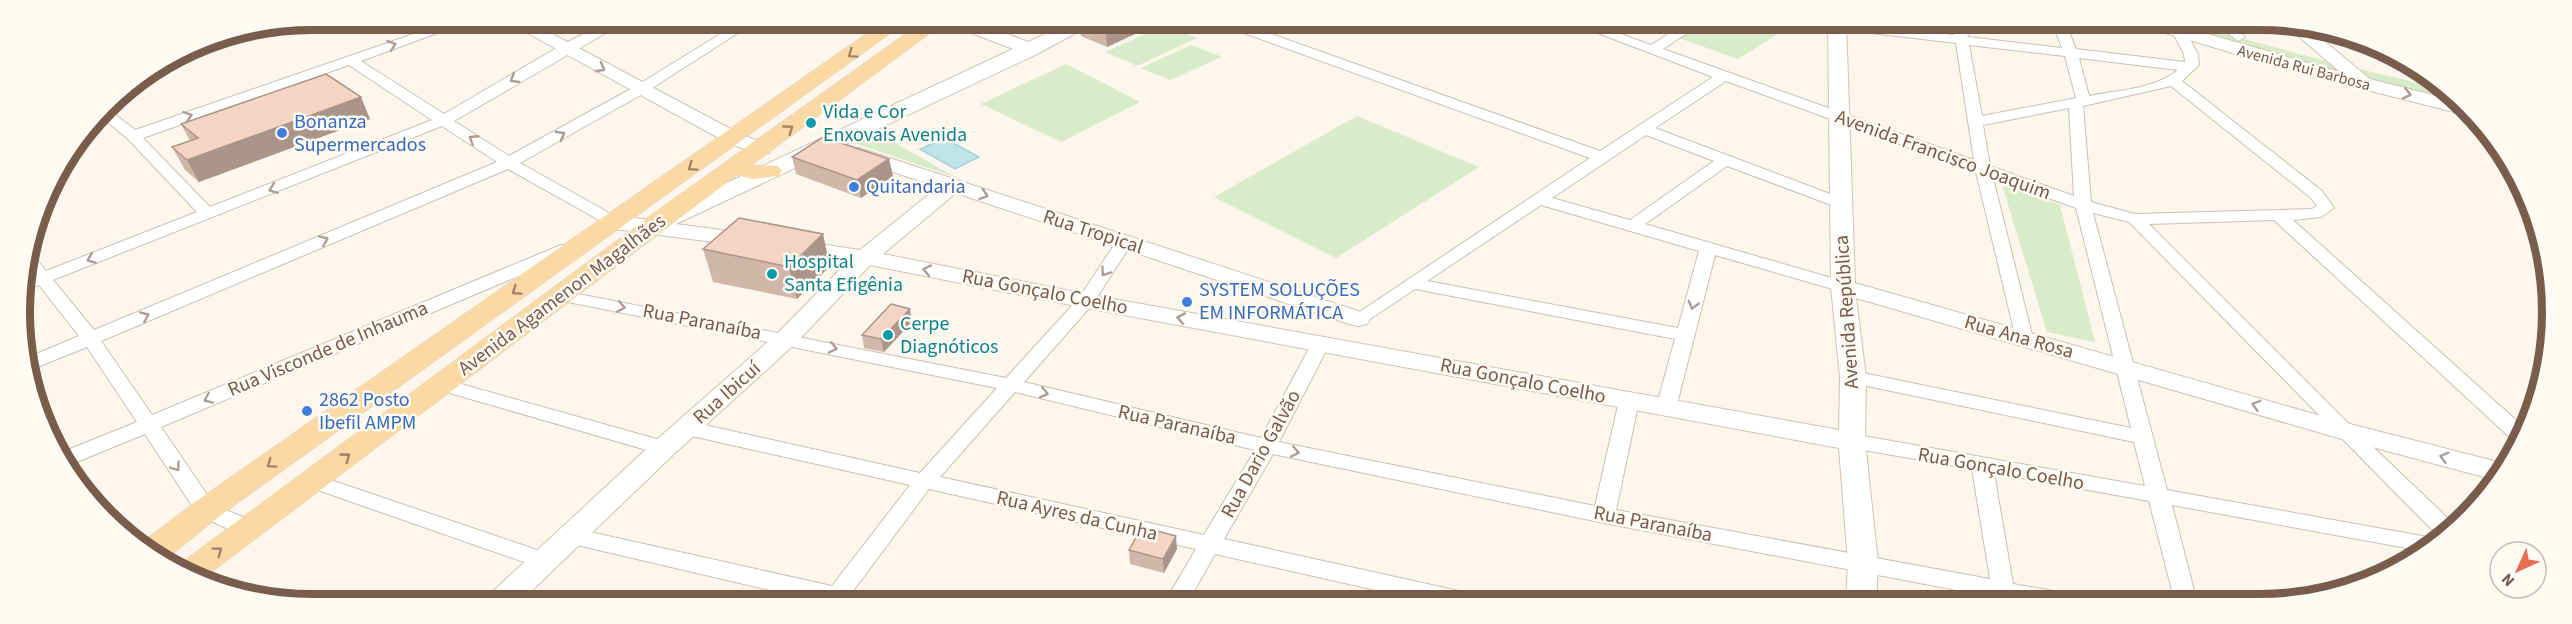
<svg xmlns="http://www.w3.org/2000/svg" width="2572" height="624" viewBox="0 0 2572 624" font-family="'Source Sans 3',sans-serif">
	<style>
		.green { fill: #d8ecc9 }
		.water { fill: #bfe3e8; stroke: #a5d3da; stroke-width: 1.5 }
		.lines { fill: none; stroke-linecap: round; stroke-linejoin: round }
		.street-casing { stroke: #d1beb0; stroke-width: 2 }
		.secondary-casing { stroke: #d6c0b0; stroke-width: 2 }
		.primary-casing { stroke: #dad1cd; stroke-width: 1 }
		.street { fill: #fff; fill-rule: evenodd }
		.secondary { fill: #fff; fill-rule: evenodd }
		.primary { fill: #fbd9a5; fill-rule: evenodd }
		.wall { fill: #d1b7a8 }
		.shaded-wall { fill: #aa9588 }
		.building { fill: #f3d5c3; stroke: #aa9588; stroke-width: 1.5 }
		.oneway { stroke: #af9d94 }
		.oneway2 { stroke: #a18267 }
		.culture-dot { fill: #0f9aa8; stroke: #fffaf3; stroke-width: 2 }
		.shop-dot { fill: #3f7fe0; stroke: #fffaf3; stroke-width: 2 }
		.labels { text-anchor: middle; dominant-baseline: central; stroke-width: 5; stroke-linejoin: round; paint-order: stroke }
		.far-street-label { font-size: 16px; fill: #7a5c4d; stroke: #fffaf3 }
		.culture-label { font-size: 20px; fill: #0d838f; stroke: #fffaf3; text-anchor: start }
		.shop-label { font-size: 20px; fill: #366cbe; stroke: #fffaf3; text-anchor: start }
		.street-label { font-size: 20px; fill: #7a5c4d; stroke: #fffaf3 }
		.rim { fill: none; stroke: #7a5c4d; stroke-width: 8 }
	</style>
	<rect width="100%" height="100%" fill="#fdf6ec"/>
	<path class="green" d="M1708,21H1798L1738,59L1679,38Z
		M2160,22H2182L2337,64L2350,76Z
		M1166,25L1197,38L1137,66L1105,52Z
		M1191,45L1222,57L1170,80L1141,68Z
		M1066,64L1140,102L1061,142L981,104Z
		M2351,67L2439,88L2456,102L2367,80Z
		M1357,116L1479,167L1336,258L1214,197Z
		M876,132L955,177L854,143Z
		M2002,185L2060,205L2095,342L2047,332Z"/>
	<path class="water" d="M944,138L979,157L955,169L920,149Z"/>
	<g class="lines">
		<g class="street-casing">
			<path id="street" d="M454,20H473L361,61L444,114L560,46L611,20H628L454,121L509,156L636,86L743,20H758L646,92L520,163L620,219L622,222L620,225H608L508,169L101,341L152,415L561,245H573L575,249L573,253L161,427L214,505L255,522L258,528L255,534L247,536L239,534L198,515L145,434L67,466L60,453L137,422L87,347L30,370L29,357L79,336L39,285L21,291L24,279L32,276L26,269L30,256L35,257L46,271L197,212L128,139L100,116L107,108L135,130ZM349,65L432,120L210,207L143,138ZM442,126L497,162L94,330L53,280Z
				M1218,21H1235L1600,151L1713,77L1566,21H1585L1651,45L1689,21H1705L1663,49L1974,160L1956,43L1837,29L1832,28V22L1954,35L1953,22H1965L1968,37L2062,48L2052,22H2065L2076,49L2185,62L2184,54L2173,33L2180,29L2185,30L2198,54L2199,65L2182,81L2322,191L2334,208L2321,217L2293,220L2526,429L2522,442L2516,443L2274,220L2149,224L2351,426L2456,526L2440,538L2129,222L2093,213L2167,490L2439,539L2423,551L2172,505L2197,602H2175L2149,501L1994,473L2013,584L2064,593L2072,596L2075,602H1994L1993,597L1604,523L1273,454L1224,539L1468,593L1476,596L1479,602H1429L1215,554L1188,602H1165L1196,549L929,489L853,591L872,596L875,602H821L564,542L561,536L564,530L572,528L832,586L910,485L687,435L680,433L677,428L680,423L687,421L920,473L997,388L563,301L554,296L557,292L563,291L1006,378L1079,298L1118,239L1124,238L1132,243L1092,305L1024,382L1261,438L1312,343L1321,337L1330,343L1279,442L1595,506L1619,401L1622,397H1636L1639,401L1616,510L1990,579L1972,469L1852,448L1845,446L1842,441L1845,436L1852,434L2145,486L2134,442L1853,383L1846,381L1843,377L1846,373L1853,371L2131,428L2076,208L1993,178L2033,339L2024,345L2017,343L1976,172L1726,81L1655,128L1846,200L1848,203L1840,208L1834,206L1727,166L1645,224L1849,283L1852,287L1843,292L1715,255L1676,408L1673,413H1659L1656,408L1675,339L1415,289L1364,323H1352L1349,319L1590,158L1219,24ZM1969,45L2065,56L2076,98L1982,116ZM2079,58L2178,70C2155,89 2118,90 2089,96ZM2171,86L2310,197L2317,206L2312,209L2135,214L2091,202L2083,106ZM2069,108L2074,196L1990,166L1983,125ZM1646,135L1714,161L1630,220L1552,198ZM1541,205L1699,251L1678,328L1427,281ZM1015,392L1255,450L1204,535L940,477Z
				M2213,22H2228L2245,37L2238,41Z
				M211,40L210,44L194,46Z
				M443,379L671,443L674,448L671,453L664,455L436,389L433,385L436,381Z
				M313,474L552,555L555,561L552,567L544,569L306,486L303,481L306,476Z"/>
		</g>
		<g class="secondary-casing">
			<path id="secondary" d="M504,20H526L740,134L769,145L772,149L769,153H755L726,142Z
				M946,20H971L1028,42L1075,20L1098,21L1037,54L676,224L759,235L762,240L759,245L751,247L614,229L606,227L603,222L606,217L614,215L656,221L658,215L1013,49L948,24Z
				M1828,21H1846L1855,283L2346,423L2506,464L2495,480L2335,437L1856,298L1866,377L1865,441L1878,563L1876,602H1846L1848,563L1839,448L1086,308L870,265L796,343L674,454L520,602H486L490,594L654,442L778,333L848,261L786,252L783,247L786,242L794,240L860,250L938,187L852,158L849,154L852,150L859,148L1367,314L1370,319L1367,324L1358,326L1349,324L956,193L883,254L1086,294L1839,430L1840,377L1831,287Z
				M2139,22H2166L2340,72L2282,22L2304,24L2370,79L2453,100L2468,112L2462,114L2303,74L2142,26Z"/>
		</g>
		<g class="primary-casing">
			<path id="primary" d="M886,20H909L217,518L163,562L141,543L195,502Z
				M925,20H948L752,165L778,166L782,171L778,176L752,179L737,175L204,578L174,568L658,210Z"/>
		</g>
		<use href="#street" class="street"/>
		<use href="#secondary" class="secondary"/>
		<use href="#primary" class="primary"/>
	</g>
	<path class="wall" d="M1080,20L1163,21L1107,47L1081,36Z
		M370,119L199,182L185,170L172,147L190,141L181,124Z
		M792,157L889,159L893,176L861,198L796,174Z
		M703,249L830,266L797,299L713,282Z
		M912,322L884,352L864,348L862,335Z
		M1177,549L1164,573L1130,564L1129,550Z"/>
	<path class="shaded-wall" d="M1130,21H1163L1107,47L1106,31Z
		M361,97L370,119L199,182L187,160Z
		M889,159L893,176L861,198L857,180Z
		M823,234L830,266L797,299L789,267Z
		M910,309L912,322L884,352L881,339Z
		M1176,536L1177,549L1164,573L1163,559Z"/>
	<path class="building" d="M1081,20L1130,21L1106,31Z
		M326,74L361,97L187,160L172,147L198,138L181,124Z
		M823,137L889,159L857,180L792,157Z
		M739,218L823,234L789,267L703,249Z
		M891,304L910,309L881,339L862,335Z
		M1142,527L1176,536L1163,559L1129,550Z"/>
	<defs><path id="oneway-chevron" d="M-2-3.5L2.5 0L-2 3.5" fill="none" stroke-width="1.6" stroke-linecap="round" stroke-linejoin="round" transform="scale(1.5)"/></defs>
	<g class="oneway">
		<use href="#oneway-chevron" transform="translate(392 45) rotate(-19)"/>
		<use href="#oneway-chevron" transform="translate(601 68) rotate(28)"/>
		<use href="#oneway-chevron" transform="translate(514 79) rotate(149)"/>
		<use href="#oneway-chevron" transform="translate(2407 94) rotate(13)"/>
		<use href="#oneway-chevron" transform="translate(188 116) rotate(-19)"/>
		<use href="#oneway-chevron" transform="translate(561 135) rotate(-28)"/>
		<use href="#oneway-chevron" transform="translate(473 139) rotate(-147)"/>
		<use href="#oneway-chevron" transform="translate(273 189) rotate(159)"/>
		<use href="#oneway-chevron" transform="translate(984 195) rotate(19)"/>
		<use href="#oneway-chevron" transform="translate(324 240) rotate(-23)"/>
		<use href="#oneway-chevron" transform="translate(91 259) rotate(159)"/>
		<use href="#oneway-chevron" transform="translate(927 270) rotate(-169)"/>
		<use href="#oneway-chevron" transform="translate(1105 272) rotate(124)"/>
		<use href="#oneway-chevron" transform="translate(1693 305) rotate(105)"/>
		<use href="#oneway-chevron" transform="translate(621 307) rotate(11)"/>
		<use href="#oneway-chevron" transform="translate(145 316) rotate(-23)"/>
		<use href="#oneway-chevron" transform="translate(1181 318) rotate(-170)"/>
		<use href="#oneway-chevron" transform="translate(833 348) rotate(12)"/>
		<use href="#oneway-chevron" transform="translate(1044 393) rotate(13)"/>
		<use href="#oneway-chevron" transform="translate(208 399) rotate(157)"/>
		<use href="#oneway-chevron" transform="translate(2256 405) rotate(-164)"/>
		<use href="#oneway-chevron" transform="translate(1295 452) rotate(11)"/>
		<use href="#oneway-chevron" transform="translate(2444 457) rotate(-165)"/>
		<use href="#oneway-chevron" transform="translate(176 467) rotate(55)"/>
	</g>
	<g class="oneway2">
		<use href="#oneway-chevron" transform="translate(852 54) rotate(145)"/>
		<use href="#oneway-chevron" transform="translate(789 129) rotate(-36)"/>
		<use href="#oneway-chevron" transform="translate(692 167) rotate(145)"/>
		<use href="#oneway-chevron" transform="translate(516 291) rotate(145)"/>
		<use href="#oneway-chevron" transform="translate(346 457) rotate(-36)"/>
		<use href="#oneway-chevron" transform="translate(271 464) rotate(145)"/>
		<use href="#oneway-chevron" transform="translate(218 551) rotate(-37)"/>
	</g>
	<g class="culture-dot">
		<circle cx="811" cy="123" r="6"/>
		<circle cx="772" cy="274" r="6"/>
		<circle cx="888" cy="335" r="6"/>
	</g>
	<g class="shop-dot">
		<circle cx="282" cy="133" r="6"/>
		<circle cx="854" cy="187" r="6"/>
		<circle cx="1187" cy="302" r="6"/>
		<circle cx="307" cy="411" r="6"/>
	</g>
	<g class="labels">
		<g class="far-street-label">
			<text transform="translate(2304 68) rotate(15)">Avenida Rui Barbosa</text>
		</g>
		<g class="culture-label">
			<text x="823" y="112">Vida e Cor<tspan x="823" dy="23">Enxovais Avenida</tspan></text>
			<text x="784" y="262">Hospital<tspan x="784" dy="23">Santa Efigênia</tspan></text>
			<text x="900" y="324">Cerpe<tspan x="900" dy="23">Diagnóticos</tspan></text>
		</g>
		<g class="shop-label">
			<text x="294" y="122">Bonanza<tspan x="294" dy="23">Supermercados</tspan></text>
			<text x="866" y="187">Quitandaria</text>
			<text x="1199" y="290">SYSTEM SOLUÇÕES<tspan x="1199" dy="23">EM INFORMÁTICA</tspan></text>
			<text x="319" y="400">2862 Posto<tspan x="319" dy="23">Ibefil AMPM</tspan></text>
		</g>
		<g class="street-label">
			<text transform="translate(1943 155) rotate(20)">Avenida Francisco Joaquim</text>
			<text transform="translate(1093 232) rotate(18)">Rua Tropical</text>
			<text transform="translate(1045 292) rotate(11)">Rua Gonçalo Coelho</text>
			<text transform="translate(562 295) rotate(-37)">Avenida Agamenon Magalhães</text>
			<text transform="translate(1847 312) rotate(-94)">Avenida República</text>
			<text transform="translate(702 322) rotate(11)">Rua Paranaíba</text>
			<text transform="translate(2019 337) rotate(16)">Rua Ana Rosa</text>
			<text transform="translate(328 349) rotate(-23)">Rua Visconde de Inhauma</text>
			<text transform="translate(1523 381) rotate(11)">Rua Gonçalo Coelho</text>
			<text transform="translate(727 393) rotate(-42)">Rua Ibicuí</text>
			<text transform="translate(1177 425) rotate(13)">Rua Paranaíba</text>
			<text transform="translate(1261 454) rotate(-61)">Rua Dario Galvão</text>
			<text transform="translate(2001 469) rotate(10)">Rua Gonçalo Coelho</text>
			<text transform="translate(1077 516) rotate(13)">Rua Ayres da Cunha</text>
			<text transform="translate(1653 524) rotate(11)">Rua Paranaíba</text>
		</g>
	</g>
	<path d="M0 0H2572V624H0ZM312 30H2260A282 282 0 0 1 2542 312V312A282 282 0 0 1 2260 594H312A282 282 0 0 1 30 312V312A282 282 0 0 1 312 30Z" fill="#fffaf3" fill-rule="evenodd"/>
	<path class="rim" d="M312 30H2260A282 282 0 0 1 2542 312V312A282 282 0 0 1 2260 594H312A282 282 0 0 1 30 312V312A282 282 0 0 1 312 30Z"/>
	<g transform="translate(2518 570) rotate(225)"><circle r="28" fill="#fffaf3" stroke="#cabbb1" stroke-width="1.5"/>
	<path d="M0-4.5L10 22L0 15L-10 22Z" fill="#e76f51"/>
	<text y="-9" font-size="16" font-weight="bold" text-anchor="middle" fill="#7a5c4d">N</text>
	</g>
</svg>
